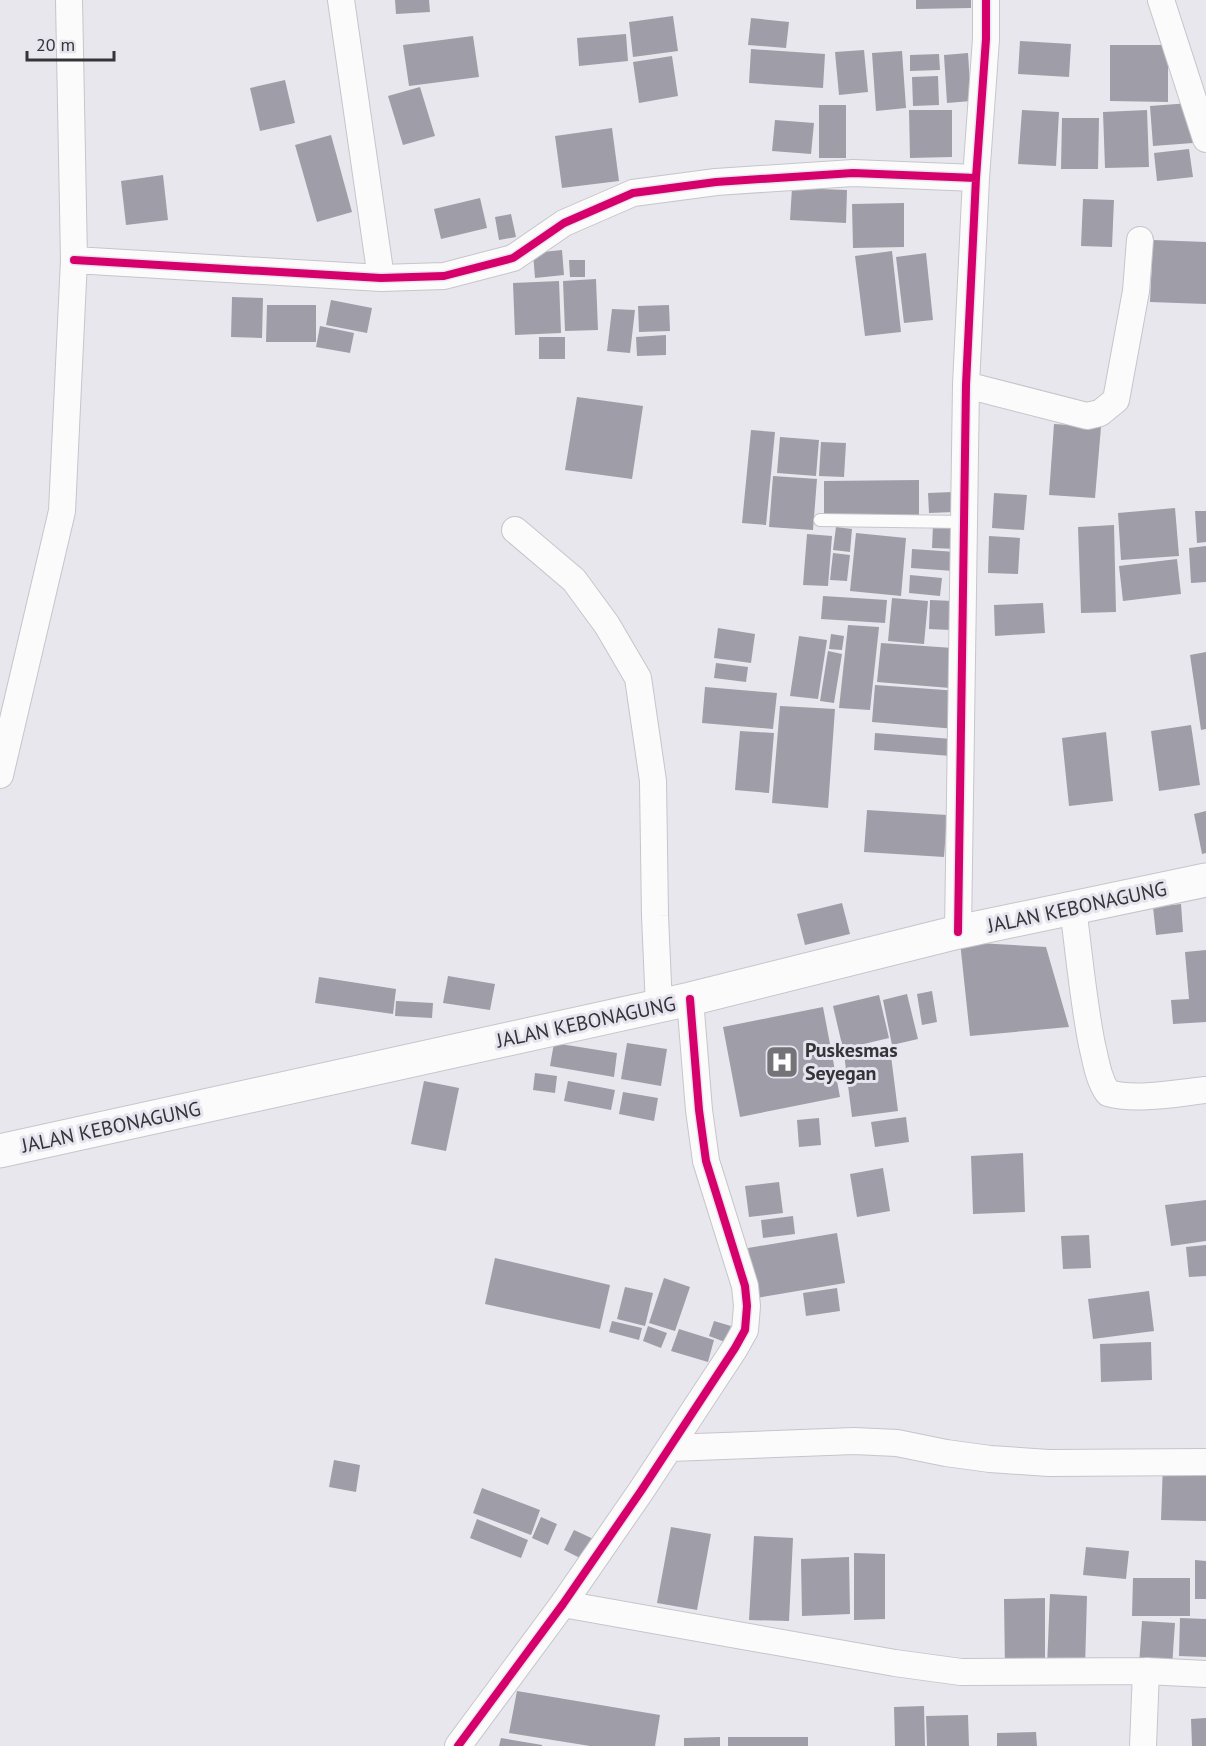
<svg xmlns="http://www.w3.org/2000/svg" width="1206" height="1746" font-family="'PT Sans',sans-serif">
  <rect width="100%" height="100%" fill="#e8e7ed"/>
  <!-- building -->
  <path fill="#9f9da8" d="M395,0h34l1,12 -34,2z
    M916,0h55v8l-55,1z
    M673,16l5,35 -45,6 -4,-35z
    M751,18l38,4 -3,26 -38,-3z
    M626,34l2,27 -49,5 -2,-28z
    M473,36l6,41 -70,9 -6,-41z
    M1020,41l51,3 -2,33 -51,-3z
    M1110,45h58v57l-58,-1z
    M751,49l74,5 -2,34 -74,-5z
    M864,50l4,42 -29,3 -4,-43z
    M902,51l4,57 -30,3 -4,-58z
    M968,53l3,48 -24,2 -3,-48z
    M939,54l1,16 -30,1v-16z
    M672,56l6,40 -39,7 -6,-41z
    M938,76l1,29 -26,1 -1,-29z
    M285,80l10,43 -35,8 -10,-43z
    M420,87l15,49 -32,9 -15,-49z
    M1190,103l3,40 -40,3 -3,-40z
    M819,105h27v53h-27z
    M909,110h43v47l-42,1z
    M1022,110l37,2 -3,54 -38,-2z
    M1147,110l2,57 -44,1 -2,-56z
    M1062,118h37l-1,51h-37z
    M775,120l39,3 -3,31 -39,-3z
    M612,128l7,53 -57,7 -7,-52z
    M331,135l21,77 -35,10 -22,-77z
    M1189,149l4,28 -36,4 -3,-28z
    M163,175l5,45 -42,5 -5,-44z
    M792,188l55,2 -1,33 -56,-3z
    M480,198l7,30 -46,11 -7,-30z
    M1083,199l31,1 -2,47 -31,-1z
    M904,203v44l-51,1 -1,-44z
    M511,214l5,23 -17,3 -4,-23z
    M1153,240l53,2v62l-56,-2z
    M562,250l2,25 -29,3 -2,-25z
    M892,251l9,81 -36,4 -10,-80z
    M926,253l7,67 -29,3 -8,-66z
    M569,260h16v17h-15z
    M596,279l2,51 -33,1 -2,-50z
    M559,281l2,52 -46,2 -2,-52z
    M232,297l31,1 -1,40 -31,-1z
    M331,300l41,8 -5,25 -41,-8z
    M267,305h49v37h-50z
    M669,305l1,26 -31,1 -1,-26z
    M612,309l23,1 -5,43 -23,-2z
    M320,326l34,7 -4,20 -34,-6z
    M666,335v20l-29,1 -1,-19z
    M539,337h26v22h-26z
    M577,397l66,9 -11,73 -67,-9z
    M1054,424l47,3 -6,71 -46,-3z
    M751,430l24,2 -9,93 -24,-2z
    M780,437l39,3 -3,36 -39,-3z
    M821,442l25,1 -2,34 -25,-1z
    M773,476l44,3 -4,51 -44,-3z
    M919,480v35l-95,2v-36z
    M953,492l1,20 -25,1 -1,-20z
    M994,493l33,2 -3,35 -32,-2z
    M1175,508l4,48 -58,4 -3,-47z
    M1195,511h11v31l-9,1z
    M933,524l26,1 -1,24 -26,-1z
    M1114,525l2,87 -35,1 -3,-86z
    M836,527l16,2 -2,23 -17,-2z
    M856,533l50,5 -5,58 -51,-5z
    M807,534l25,2 -4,50 -25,-1z
    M989,536l31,2 -2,36 -30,-1z
    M1206,546v36l-15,1 -2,-35z
    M912,549l44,3 -2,19 -43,-3z
    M833,553l17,2 -3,26 -17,-1z
    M1177,559l4,35 -58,7 -4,-35z
    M910,575l32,3 -2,18 -31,-3z
    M823,596l64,4 -2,23 -64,-4z
    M892,598l36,3 -4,43 -36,-3z
    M930,600l23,1 -2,29 -22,-1z
    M1043,603l2,30 -50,3 -1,-31z
    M848,625l31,2 -9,83 -31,-2z
    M718,628l37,6 -4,29 -37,-5z
    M831,634l13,2 -2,14 -13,-1z
    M799,636l28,4 -9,59 -28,-3z
    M881,643l72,5 -3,40 -73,-6z
    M828,651l14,3 -8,49 -14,-2z
    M1206,652v77l-5,1 -11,-75z
    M716,663l32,4 -2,15 -32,-4z
    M875,685l84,6 -3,38 -84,-7z
    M705,687l72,6 -4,36 -71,-6z
    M780,706l55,3 -7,99 -56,-5z
    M1191,725l9,60 -41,6 -8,-60z
    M740,731l34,2 -5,60 -34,-3z
    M1106,732l7,69 -44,5 -7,-68z
    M875,733l77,6 -1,17 -77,-6z
    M867,810l80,5 -3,42 -80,-5z
    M1206,811v42l-4,1 -8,-40z
    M842,903l8,31 -45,11 -8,-31z
    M1181,904l2,28 -27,3 -3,-28z
    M960,942l86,5 23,80 -99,9z
    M1206,950v72l-33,2 -2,-24 18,-1 -4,-47z
    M448,976l47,8 -5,26 -47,-7z
    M319,977l77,12 -3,25 -78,-11z
    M932,991l5,31 -15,3 -5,-31z
    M907,994l11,45 -26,6 -9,-45z
    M879,995l10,43 -46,11 -10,-43z
    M396,1001l37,2 -1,15 -37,-2z
    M823,1007l17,90 -100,20 -17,-90z
    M554,1043l63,10 -3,24 -64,-11z
    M627,1043l40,6 -6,37 -40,-7z
    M890,1048l8,63 -46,6 -8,-63z
    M535,1073l22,3 -2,17 -22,-3z
    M424,1081l35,7 -13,63 -35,-7z
    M568,1081l47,9 -4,20 -47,-9z
    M623,1092l35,6 -4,23 -35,-7z
    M906,1117l3,25 -34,5 -4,-25z
    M819,1118l2,27 -22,2 -2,-27z
    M1023,1153l2,59 -52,2 -2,-58z
    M883,1168l7,43 -33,6 -7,-43z
    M779,1182l4,31 -34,4 -4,-31z
    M1206,1200v41l-35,5 -6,-41z
    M793,1216l2,18 -32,4 -2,-18z
    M837,1233l8,50 -89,15 -8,-50z
    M1089,1235l2,33 -28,1 -2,-33z
    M1206,1245v31l-17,1 -3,-30z
    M495,1258l115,27 -10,44 -115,-25z
    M664,1278l26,9 -15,44 -26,-8z
    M625,1287l28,6 -8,33 -28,-7z
    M837,1288l3,23 -34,5 -3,-23z
    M1149,1291l5,40 -61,8 -5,-40z
    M612,1321l30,7 -3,12 -30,-8z
    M714,1321l17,5 -6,16 -16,-6z
    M648,1326l19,7 -6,15 -18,-7z
    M679,1329l35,11 -6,22 -37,-11z
    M1151,1342l1,38 -51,2 -1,-38z
    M334,1460l26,5 -4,27 -27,-5z
    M1163,1463h43v58l-45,-1z
    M482,1488l58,22 -9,25 -58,-22z
    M541,1517l16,7 -9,21 -16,-7z
    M477,1519l51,21 -7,18 -51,-20z
    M671,1527l40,7 -14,76 -40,-7z
    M574,1530l26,12 -10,21 -26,-13z
    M754,1536l39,2 -4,83 -40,-1z
    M1086,1547l43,4 -3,28 -43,-4z
    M854,1553l31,1v65l-31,1z
    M849,1557l1,57 -48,2 -1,-57z
    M1195,1560l11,1v38h-11z
    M1133,1578h57v38h-58z
    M1050,1594l37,2 -2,72 -38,-1z
    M1045,1598v69l-40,1 -1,-69z
    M1180,1618l26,1v38l-27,-1z
    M1142,1621l33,2 -3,44 -33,-2z
    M517,1691l143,24 -5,31h-65l-81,-13z
    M924,1706l1,40h-30l-1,-39z
    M968,1715l1,31h-42l-1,-30z
    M1206,1718v28h-14l-1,-27z
    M1036,1732l1,14h-40v-13z
    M720,1737v9h-36v-8z
    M728,1737h80v9h-80z
    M501,1738l41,7v1h-43z"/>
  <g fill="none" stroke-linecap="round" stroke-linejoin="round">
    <!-- service casing -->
    <g stroke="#c6c5ca" stroke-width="14">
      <path id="service" d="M820,520l144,2"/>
    </g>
    <!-- minor casing -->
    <g stroke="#c6c5ca" stroke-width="28">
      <path id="minor" d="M341,0l40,278
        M1161,0l45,139
        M74,260l307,18 63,-2 69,-18 51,-35 69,-30 83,-11 137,-9 123,5
        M966,385l121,31 13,-3 16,-13 20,-109 4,-51
        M515,530l59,50 33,45 31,53 15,103 2,135 4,90
        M0,775l62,-264 12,-251 -5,-260
        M1073,908c6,45 10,92 19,137 4,16 6,34 16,48 27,8 70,0 98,-3
        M958,932l8,-547 10,-207 10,-139v-39
        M670,1448l184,-7 43,2 49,10 44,6 59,4 157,-1
        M563,1604l332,59 66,9 185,-1 60,3
        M458,1746l105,-142 78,-113 94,-143 10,-18 2,-24 -2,-20 -39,-125 -7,-51 -9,-111
        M1143,1746l3,-75"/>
    </g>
    <!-- primary casing -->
    <g stroke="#c6c5ca" stroke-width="35">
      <path id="primary" d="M0,1151l690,-152 268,-67 248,-52"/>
    </g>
    <!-- service -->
    <use href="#service" stroke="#fcfbfc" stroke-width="12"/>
    <!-- minor -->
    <use href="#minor" stroke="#fcfbfc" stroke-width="26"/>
    <!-- primary -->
    <use href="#primary" stroke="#fcfbfc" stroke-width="33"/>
    <!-- cycleway casing -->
    <g stroke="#e6e5ef" stroke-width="11">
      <path id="cycleway" d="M74,260l307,18 63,-2 69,-18 51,-35 69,-30 83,-11 137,-9 123,5
        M958,932l8,-547 10,-207 10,-139v-39
        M458,1746l105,-142 78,-113 94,-143 10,-18 2,-24 -2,-20 -39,-125 -7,-51 -9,-111"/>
    </g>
    <!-- cycleway -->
    <use href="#cycleway" stroke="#d6006c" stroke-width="8"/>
  </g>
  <!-- icons -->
  <defs>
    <g id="hospital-square" transform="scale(1.725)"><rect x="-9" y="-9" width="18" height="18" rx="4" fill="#747377" stroke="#e6e5ef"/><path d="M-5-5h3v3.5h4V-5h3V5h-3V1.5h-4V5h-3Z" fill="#fff"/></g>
  </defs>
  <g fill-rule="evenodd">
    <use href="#hospital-square" x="782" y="1062"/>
  </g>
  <g text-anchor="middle" stroke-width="6" stroke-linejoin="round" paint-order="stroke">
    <!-- street labels -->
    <g font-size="20" fill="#353438" stroke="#e6e5ef">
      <text transform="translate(1077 907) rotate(-12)" y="7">JALAN KEBONAGUNG</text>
      <text transform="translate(586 1022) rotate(-12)" y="7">JALAN KEBONAGUNG</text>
      <text transform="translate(111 1127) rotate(-12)" y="7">JALAN KEBONAGUNG</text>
    </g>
    <!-- poi labels -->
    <g font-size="20" font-weight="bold" fill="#353438" stroke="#e6e5ef" text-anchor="start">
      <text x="805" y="1057">Puskesmas<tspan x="805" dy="23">Seyegan</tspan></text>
    </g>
  </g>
  <!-- scale -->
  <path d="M27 51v9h87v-9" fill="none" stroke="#353438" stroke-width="3"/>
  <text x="36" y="51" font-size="18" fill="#353438" stroke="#e6e5ef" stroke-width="4.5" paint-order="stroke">20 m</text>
</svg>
